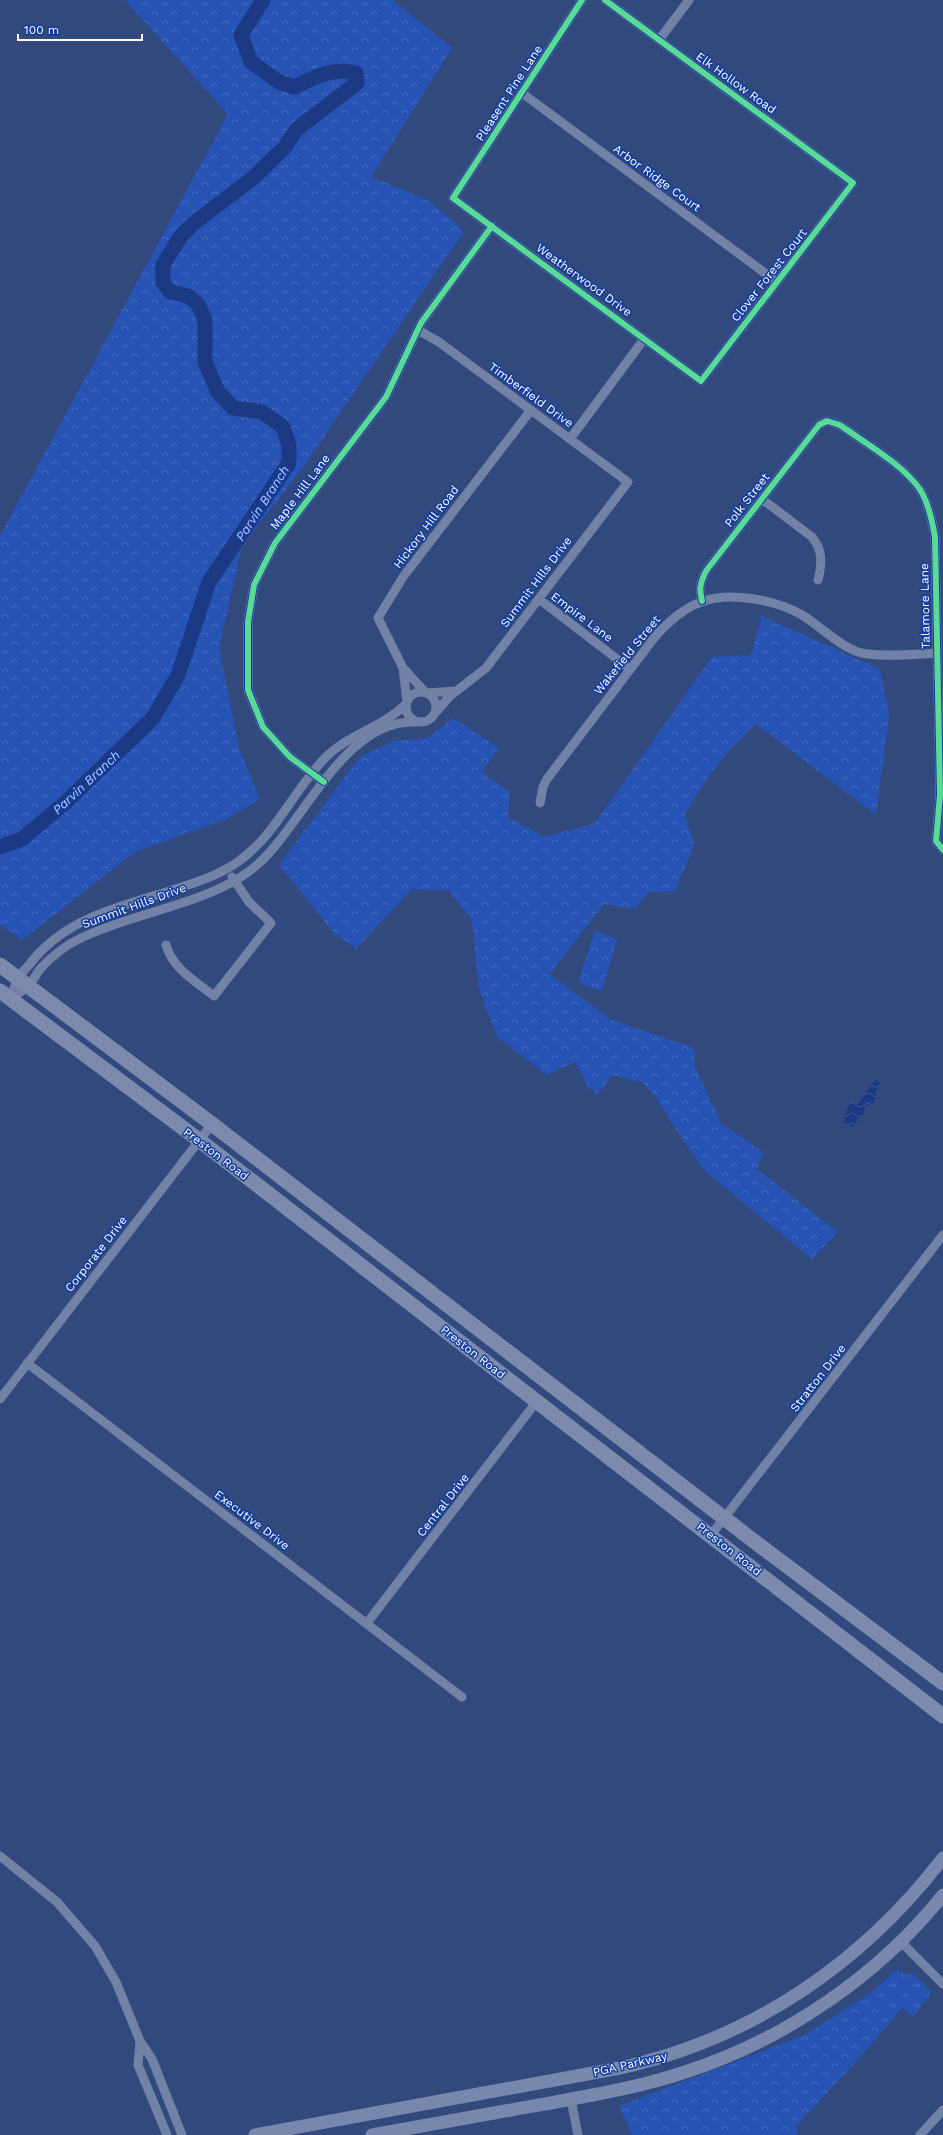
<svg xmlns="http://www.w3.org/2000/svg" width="943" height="2135" font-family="'Work Sans',sans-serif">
  <defs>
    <pattern id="grass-tufts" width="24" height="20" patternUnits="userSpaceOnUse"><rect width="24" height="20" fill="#2753b4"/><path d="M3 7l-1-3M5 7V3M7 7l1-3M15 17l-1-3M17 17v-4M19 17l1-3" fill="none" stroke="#476dbf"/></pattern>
    <pattern id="forest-crowns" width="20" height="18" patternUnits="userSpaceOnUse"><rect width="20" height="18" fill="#2753b4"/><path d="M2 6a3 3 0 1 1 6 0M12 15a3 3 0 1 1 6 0" fill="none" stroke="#476dbf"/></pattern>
    <pattern id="water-waves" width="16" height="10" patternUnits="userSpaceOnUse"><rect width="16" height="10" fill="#1b3a83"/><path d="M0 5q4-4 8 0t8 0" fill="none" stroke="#3d5896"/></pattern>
  </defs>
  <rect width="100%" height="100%" fill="#32497e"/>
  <!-- grass -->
  <path fill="url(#grass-tufts)" d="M897,1969l8,6 8,-1 19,18 -19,25 -10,-9 -8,8 -24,-23z"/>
  <!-- forest -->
  <path fill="url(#forest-crowns)" d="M125,0h268l59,48 -81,129 57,23 36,31 -160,235 -62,80 -23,102 20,100 21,51 -32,19 -93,34 -113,88 -22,-15v-389l228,-422z
    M762,616l118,53 9,47 -13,99 -120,-91 -29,29 -17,21 -25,40 9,31 -19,46 -26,1 -14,17 -31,-5 -54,70 60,45 84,29 1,19 26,56 42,29 -6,17 81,63 -26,27 -106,-87 -23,-32 -28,-44 -12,-13 -30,-8 -15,19 -9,-6 -14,-26 -28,13 -50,-38 -18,-48 -7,-69 -23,-29 -37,-2 -56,60 -22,-16 -55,-68 81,-108 33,-16 35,-3 25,-20 46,30 -18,24 29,20 -2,26 37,19 50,-14 117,-166 39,-2z
    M595,931l22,8 -15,52 -24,-8z
    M871,1993l24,23 -41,48 -58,62 2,9h-166l-13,-29 184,-70z"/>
  <!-- water -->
  <path fill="url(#water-waves)" d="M876,1079l5,5 -6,9 2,5 -6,7h-6l-1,8 -12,14 -8,-5 5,-19 9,1z"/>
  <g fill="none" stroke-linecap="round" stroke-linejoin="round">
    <!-- river -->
    <path stroke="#1b3a83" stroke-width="15" d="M0,847l22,-8 43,-36 88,-85 25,-43 31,-93 80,-119v-18l-6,-18 -21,-15 -29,-4 -15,-16 -13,-30v-42l-7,-16 -10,-8 -18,-4 -7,-9v-18l17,-28 14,-14 59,-45 31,-30 13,-19 60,-46 -1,-10c-23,-6 -41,4 -61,14l-16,-5 -28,-20 -10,-27 22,-35"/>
    <!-- street -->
    <path stroke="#7282a7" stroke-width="9" d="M582,0l-129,198 248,183 152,-198 -248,-183
      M659,40l30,-40
      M522,93l255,189
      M418,330l21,12 189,140 -142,186 -36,28 -14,16
      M570,439l74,-100
      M762,499l50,38c11,13 10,27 6,43
      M539,599l91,70
      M702,601c-3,-12 -2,-18 4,-30l113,-146 8,-4 13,4c25,18 64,40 81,66 8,14 11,30 14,46l5,258 -4,46 7,9
      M404,669l22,24
      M406 707a15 15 0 1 1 30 0a15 15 0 1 1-30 0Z
      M427,693l29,-2
      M407,702l-4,-34 -25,-50 25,-41 128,-167
      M324,782l-34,-25 -27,-30 -15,-37v-68l6,-37 21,-42 111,-146 35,-74 71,-97
      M540,803l3,-16 4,-8 107,-141c13,-15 28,-29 47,-36 29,-11 75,-2 101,13 17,10 37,31 56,37 17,6 59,2 79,1
      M166,945c7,24 29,36 48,51l57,-73 -22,-21 -17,-25
      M11,999c2,-6 3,-14 7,-20 2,-5 7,-10 11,-14 38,-50 96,-59 153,-78 20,-7 39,-13 57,-26 37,-26 55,-72 87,-104 23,-23 57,-30 80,-53
      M11,999c5,-4 12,-8 17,-13 5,-5 8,-11 12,-17 11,-12 26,-24 41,-31 52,-26 135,-35 177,-74 46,-41 87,-146 158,-142
      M27,1363l435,334
      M0,1399l212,-275
      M711,1535l232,-300
      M367,1623l170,-222
      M0,1856l57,46 38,44 21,36 24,59 12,18 30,76
      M900,1941l43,43
      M140,2041l-2,24 29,70
      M571,2099l7,36
      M920,2135l23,-25"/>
    <!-- secondary -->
    <path stroke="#7887ac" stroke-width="13" d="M255,2135l365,-67c131,-29 242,-104 323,-210
      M372,2135c57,-10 115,-21 173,-31 48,-9 97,-17 143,-33 98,-32 191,-96 255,-176"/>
    <!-- primary -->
    <path stroke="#7b8aad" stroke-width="15" d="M0,965l212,159 547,421 184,138
      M0,991l199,149 744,576"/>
    <!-- cycleway casing -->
    <g stroke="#123c9d" stroke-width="8">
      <path id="cycleway" d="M582,0l-129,198 248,183 152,-198 -248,-183
        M702,601c-3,-12 -2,-18 4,-30l113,-146 8,-4 13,4c25,18 64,40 81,66 8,14 11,30 14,46l5,258 -4,46 7,9
        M324,782l-34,-25 -27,-30 -15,-37v-68l6,-37 21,-42 111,-146 35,-74 71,-97"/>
    </g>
    <!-- cycleway -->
    <use href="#cycleway" stroke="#5adb95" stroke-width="6"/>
  </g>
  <g text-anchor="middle" stroke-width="3" stroke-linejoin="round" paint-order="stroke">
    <!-- street labels -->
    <g font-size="12" fill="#fff" stroke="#123c9d">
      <text transform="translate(736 83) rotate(36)" y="4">Elk Hollow Road</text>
      <text transform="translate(509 93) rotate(-57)" y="4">Pleasent Pine Lane</text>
      <text transform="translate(657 178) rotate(36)" y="4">Arbor Ridge Court</text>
      <text transform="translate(769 275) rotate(-52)" y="4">Clover Forest Court</text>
      <text transform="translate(584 280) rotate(36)" y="4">Weatherwood Drive</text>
      <text transform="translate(531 395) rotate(36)" y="4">Timberfield Drive</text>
      <text transform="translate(300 492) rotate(-53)" y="4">Maple Hill Lane</text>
      <text transform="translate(747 500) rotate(-52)" y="4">Polk Street</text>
      <text transform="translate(426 527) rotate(-53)" y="4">Hickory Hill Road</text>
      <text transform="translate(536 582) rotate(-53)" y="4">Summit Hills Drive</text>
      <text transform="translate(925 606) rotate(-91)" y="4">Talamore Lane</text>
      <text transform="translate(582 617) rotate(37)" y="4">Empire Lane</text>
      <text transform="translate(627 655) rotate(-51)" y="4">Wakefield Street</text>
      <text transform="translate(134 906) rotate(-20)" y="4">Summit Hills Drive</text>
      <text transform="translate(216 1154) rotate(37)" y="4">Preston Road</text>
      <text transform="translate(96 1254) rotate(-52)" y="4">Corporate Drive</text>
      <text transform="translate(473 1352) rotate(38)" y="4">Preston Road</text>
      <text transform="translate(818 1378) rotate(-52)" y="4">Stratton Drive</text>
      <text transform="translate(443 1505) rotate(-52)" y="4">Central Drive</text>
      <text transform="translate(252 1520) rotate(37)" y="4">Executive Drive</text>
      <text transform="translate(729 1549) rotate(38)" y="4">Preston Road</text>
      <text transform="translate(630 2064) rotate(-13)" y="4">PGA Parkway</text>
    </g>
    <!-- water labels -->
    <g font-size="13" font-style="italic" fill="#b5cbfb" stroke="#123c9d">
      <text transform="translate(262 503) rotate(-57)" y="5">Parvin Branch</text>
      <text transform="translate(86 782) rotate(-43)" y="5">Parvin Branch</text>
    </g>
  </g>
  <!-- scale -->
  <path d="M18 34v6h124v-6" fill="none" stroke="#ffffff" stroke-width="2"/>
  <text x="24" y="34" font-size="12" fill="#ffffff" stroke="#123c9d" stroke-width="3" paint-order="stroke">100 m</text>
</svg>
